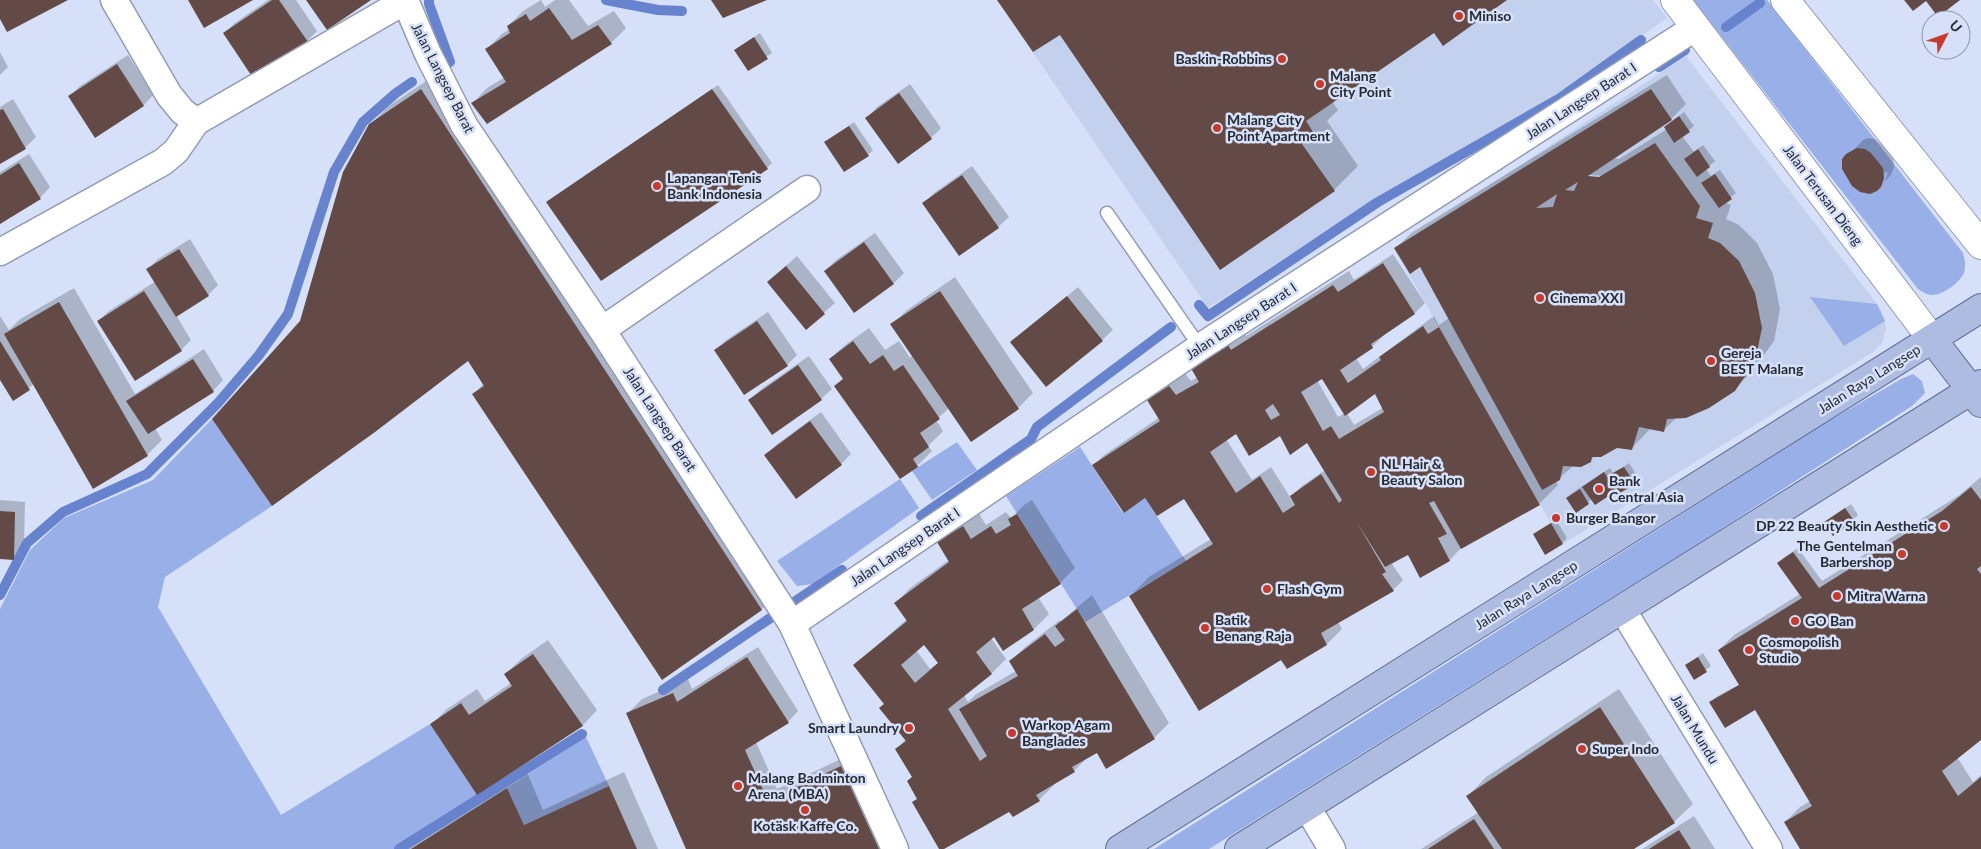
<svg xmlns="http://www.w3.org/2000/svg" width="1981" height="849" font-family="Lato,sans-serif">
  <rect width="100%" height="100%" fill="#d6e0f8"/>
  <!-- built -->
  <path fill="#c4d1ee" d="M997,0h656l14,18 -107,74 -183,106 -169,110z
    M1686,56l191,248 7,13 2,12 -4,14 -9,9 -310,192 -169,-296z"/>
  <!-- green -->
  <path fill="#99afe7" d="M1693,0h74l196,253c2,7 3,13 1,20 -4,9 -21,22 -31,22 -6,0 -10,-3 -15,-6z
    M1810,297l67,7 8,17 -41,25z
    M1913,374l9,7 3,12 -13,13 -216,139 -487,304h-55l670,-425 77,-45z
    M212,419l60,87 -107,71 -7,30 123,208 149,-91 47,71 -82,54h-395v-240l30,-59 34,-32 89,-38z
    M957,442l20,28 -45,30 -20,-29z
    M1080,447l43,66 22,-15 41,63 -101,61 -79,-126z
    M900,479l19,29 -106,76 -16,2 -20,-25z
    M586,737l23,49 -85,39 -17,-37z"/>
  <!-- shadow -->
  <path fill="#0003" fill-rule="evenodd" d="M268,0h28l21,31 -10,10 -83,-8 11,-10z
    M541,0l4,7 10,-7h14l19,26 26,-15 12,17 -15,15 -138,60 14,-15 18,-11 -18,-28 15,-15 8,-5 -2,-3 15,-15z
    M999,0h506l-71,32 -102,69 6,9 -11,11 31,45 -24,24 -274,-157z
    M760,33l12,20 -24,17 -12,-20z
    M0,52l8,15 -8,8z
    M128,55l25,40 -10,11 -73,-10 10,-10z
    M441,71l339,519 -18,19 -99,69 -189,-284 10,-11 -15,-23 -168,-39 69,-196 19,-19z
    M1667,75l19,29 -15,15 -59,39 7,1 48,-30 -2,-2 5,-4 14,-11 10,14 -12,10 12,16 9,-7 12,16 -9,8 5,7 9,-6 16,23 -12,9 7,3 -5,14 13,6 18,18 16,31 7,35 -6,32 -21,29 -19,20 -57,27 -14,14 -12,-3 -20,21 -14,-2 -22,9 -5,5 -17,5 -17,15 2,4 -19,19 -77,43 -12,13 -30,16 -12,-22 -12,7 -4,3 11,16 -10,10 -55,32 4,7 -15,15 -40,23 -5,-10 -152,-61 19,-19 62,-38 -26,-42 -91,-32 10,-10 56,-38 -11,-17 14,-15 21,-13 7,9 7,-4 42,-50 6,9 103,-65 5,9 39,-26 32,49 -10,10 -27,18 -16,16 -16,11 7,11 71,-53 5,9 10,-7 -27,-50 -26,-20 15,-15zM1589,175l16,1v3l-18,-2zM1322,377l23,36 -7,4 -21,-37zM1383,387l1,20 -30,18 -7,-12zM1237,432l43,2 27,7 18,29 -23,16 -12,11 -19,-30 -19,13 -26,-41z
    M910,84l31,44 -10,10 -64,-20 10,-11z
    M718,85l54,78 -5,5 -220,34z
    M13,99l23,38 -11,11 -25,14v-55z
    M854,122l19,28 -5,5 -43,-13z
    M1868,138l7,1 12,10 6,8 1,10 -3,8 -7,7 4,-9 -3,-1 -4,11h2l-6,7 -33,-30 19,-20z
    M29,154l21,33 -10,11 -40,25v-51z
    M972,166l37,51 -11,10 -74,-24 10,-10z
    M875,233l29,40 -10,10 -40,28 -29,-40 11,-11z
    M190,239l28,46 -10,10 -32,20 15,25 -10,10 -83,-29 11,-10 47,-30 -8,-12 10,-10z
    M797,256l38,47 -29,25 -38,-46z
    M955,277l78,116 -15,15h-69l-13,12 7,11 -15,15 4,5 -15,15 -81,-80 8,-8 -14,-19 15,-14 24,-17 16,22 14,-9 11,17 3,-3 -21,-30 15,-15z
    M1078,287l35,43 -11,10 -90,2z
    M74,288l61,106 69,-45 19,31 -10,11 -58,37 7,12 -15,15 -113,-71 -21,15 -13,-22v-61l9,14 11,-11z
    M768,312l29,43 -10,10 -71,-15 10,-10z
    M809,356l23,33 -11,10 -48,34 -23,-33 10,-10z
    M821,412l30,42 -10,10 -44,33 -31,-42 10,-10z
    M1629,463l10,16 -5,4 -16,5 -23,15 -3,-4 -16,12 -9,-13 5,-5 38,-25 3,5z
    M1981,477v261l-24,19 16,25 8,-7v74h-180l-16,-27 15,-15 10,-6 -55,-92 -44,-7 5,-5 24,-13 -21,-34 15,-15 66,-41 -22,-31 5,-5 15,-10 24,33 136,-85z
    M0,500l25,2 -1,46 -10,10h-14z
    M1032,500l43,68 -15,15 -22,14 11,17 -15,15 -31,21 -9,-15 -3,3 15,21 -15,15 -27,21 4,7 7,-7 41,-24 -6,-9 15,-15 35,-27 1,1 31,-26 77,128 -15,15 -57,13 -8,5 -15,15 -21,13 1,1 -15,15 -26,15 -4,-5 -69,39 -27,-47 5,-4 -5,-21 -17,-27 10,-11 -21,-35 -30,-39 52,-46 -11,-16 14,-15 39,-28 -10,-18 15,-15 24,-15 8,13 20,-13 5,6 13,-13zM924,643l15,19 -9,7 -14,-19z
    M1851,504l7,11 -5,5 -27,2z
    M1556,520l11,18 -5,5 -28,-9z
    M548,640l49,70 -14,15 -106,68 -45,-69 15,-15 30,-20 8,12 26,-18 -5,-9 15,-15z
    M758,647l40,64 -10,11 -32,20 21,47 79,-37 30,97h-199l-60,-135 15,-15 46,-20 4,10z
    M1703,653l8,13 -17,13 -8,-14z
    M1619,689l74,115 -19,18 -42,27h-211l58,-37 -11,-16 18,-19z
    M526,770l17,40 81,-38 34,77h-256z
    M1694,816l21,33h-73z"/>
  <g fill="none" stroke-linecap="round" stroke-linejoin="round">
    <!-- stream -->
    <path stroke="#6783cd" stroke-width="10" d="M429,0v4l21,58
      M606,0l52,10 24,1
      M1726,27l34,-24
      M1659,67l26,-17
      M1199,305l9,11 170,-114 182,-104 81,-58
      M921,516l110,-77 6,-12 134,-100
      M0,595l27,-52 36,-31 84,-38 71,-71 41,-48 29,-41 46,-142 29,-50 33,-29 16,-11
      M663,690l179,-120
      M399,849l183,-115"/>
  </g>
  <!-- building -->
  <path fill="#634a46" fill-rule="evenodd" d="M0,0h68l-61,32 -7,-13z
    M188,0h65l-49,28z
    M272,0h7l29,42 -55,36 -30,-45z
    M306,0h65l-44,30z
    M711,0h56l-44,18z
    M997,0h510l-64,46 -9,-13 -128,88 9,14 -13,9 33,47 -115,79 -160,-235 -27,17z
    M1904,0h56l-22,17 -12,-16 -13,10z
    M549,8l23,32 26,-15 14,19 -125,80 -16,-21 35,-21 -21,-33 25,-16 -3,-7 19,-12 4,7z
    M754,37l14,22 -20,12 -14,-21z
    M117,64l27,42 -49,32 -27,-42z
    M421,89l341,521 -100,70 -190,-286 12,-8 -16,-25 -93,71 -103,74 -60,-87 88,-98 43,-149 26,-48z
    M712,89l56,80 -167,112 -55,-79z
    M1651,89l21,31 -84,56 11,1 56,-34 45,63 -4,12 17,5 -5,15 12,5 19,18 16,32 7,35 -7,33 -20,30 -26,17 -23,10 -19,1 -3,13 -25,-5 -7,23 -15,-2 -16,9h-9l-1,5 -10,5 -18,-1 -3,14 -18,10 -122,-223 -10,7 -16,-26zM1578,182l-4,9 -9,-1zM1557,194l-4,13 -17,1z
    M899,93l33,46 -34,25 -33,-46z
    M3,109l23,40 -26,15v-54z
    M1679,116l11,16 -16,11 -10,-16z
    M849,126l20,30 -25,16 -20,-30z
    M1857,148l8,1 6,4 12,15 1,10 -3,9 -4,4 -7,3 -10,-2 -8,-6 -10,-17v-10l4,-5z
    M1698,149l12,18 -13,10 -13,-18z
    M19,163l22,36 -41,25v-49z
    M1715,174l17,25 -13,9 -18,-25z
    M962,175l37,53 -40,28 -37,-53z
    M864,242l30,42 -40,29 -30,-42z
    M179,249l30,47 -33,21 -30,-48z
    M1383,263l32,51 -44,30 2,4 -33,22 8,13 33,-23 -2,-3 44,-31 5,8 11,-7 101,178 -79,44 -27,-48 -5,2 18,31 -9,4 12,23 -30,17 -12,-23 -23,12 -29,-46 30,51 -4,2 12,17 -73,42 6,12 -40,24 -6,-9 -82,51 -70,-115 84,-52 -29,-45 -27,17 -12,-18 -21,15 -32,-48 68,-44 -13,-21 22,-14 7,9 23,-13 -10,-17 36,-25 6,10 102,-65 5,7zM1322,379l23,37 30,-22 9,18 -45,27 -8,-13 -8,5 -22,-39zM1273,404l7,11 -9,5 -6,-10zM1236,434l13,22 31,-20 10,19 17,-12 35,57 -3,3 -18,-29 -31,22 5,9 -12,8 -23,-37 -24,17 -26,-41z
    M786,266l39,48 -19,16 -39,-48z
    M144,291l38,60 -47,30 -38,-60z
    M940,291l79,118 -48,33 -81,-118z
    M1067,296l36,45 -57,46 -36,-45z
    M59,302l89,154 -55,33 -89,-155z
    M757,321l31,45 -44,29 -30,-45z
    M0,341l30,49 -17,11 -13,-21z
    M853,341l17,23 13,-9 11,16 9,-6 37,54 -20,14 9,14 -16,12 5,8 -18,12 -66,-93 9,-7 -14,-20z
    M193,359l21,33 -66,42 -22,-33z
    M798,365l24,35 -50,35 -24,-35z
    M810,421l32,44 -46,34 -32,-44z
    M1624,467l11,17 -15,9 -11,-18z
    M1604,472l12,19 -21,14 -13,-18z
    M1971,487l10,13v66l-4,3 4,5v166l-39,31 16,25 23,-19v72h-181l-16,-27 28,-16 -54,-91 -3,-5 -30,18 -16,-26 30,-17 -21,-35 84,-52 -25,-35 16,-11 26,36 123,-77z
    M1580,489l9,15 -13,9 -10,-15z
    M1845,508l9,13 -21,15 -9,-14z
    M0,511l15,1 -1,48 -14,-1z
    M1017,514l44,70 -39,25 12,21 -31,21 -9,-14 -18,15 16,22 -44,35 32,52 7,-5 -28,-47 59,-33 -9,-15 36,-27 10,13 10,-7 -10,-14 22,-17 78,130 -49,30 -9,-16 -25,14 3,5 -39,23 4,6 -27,16 -4,-5 -65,37h-5l-27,-47 5,-3 -10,-18 5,-4 -17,-28 11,-8 -27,-33 5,-4 -31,-39 54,-44 -13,-18 55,-41 -12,-20 26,-16 8,13 20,-13 5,8 15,-9 -3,-6zM924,645l14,18 -23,20 -14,-18z
    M1551,523l12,21 -18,11 -12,-21z
    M533,654l50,72 -106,69 -47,-71 31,-21 8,12 43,-29 -8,-12z
    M747,657l42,66 -44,27 23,51 73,-35 38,83h-193l-60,-136 47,-20 4,9z
    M1698,657l9,15 -13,8 -9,-15z
    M1600,707l75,116 -41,26h-132l-36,-53z
    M609,786l28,63h-226l96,-61 17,37z
    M1474,819l20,30h-66z
    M1679,830l12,19h-42z"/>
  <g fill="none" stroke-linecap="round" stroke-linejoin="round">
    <!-- lane casing -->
    <g stroke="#939cb3" stroke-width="15">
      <path id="lane" d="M1107,213l93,134"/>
    </g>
    <!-- street casing -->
    <g stroke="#939cb3" stroke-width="29">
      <path id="street" d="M114,0l55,95 13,16 14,11 209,-121
        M405,0l23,54 36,71 138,205 190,294 103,225
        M0,252l163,-90 13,-11 20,-29
        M602,330l205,-141
        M1622,609l147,240
        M792,624l408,-277 496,-320
        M1307,807l25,42"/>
    </g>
    <!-- secondary casing -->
    <g stroke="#939cb3" stroke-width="30">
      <path id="secondary" d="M1675,0l257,339
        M1785,0l196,245"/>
    </g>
    <!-- primary casing -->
    <g stroke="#5b6c97" stroke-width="30">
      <path id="primary" d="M1932,339l49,64
        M1120,849l861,-541
        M1239,849l742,-465"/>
    </g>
    <!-- lane -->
    <use href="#lane" stroke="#fff" stroke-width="12"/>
    <!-- street -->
    <use href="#street" stroke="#fff" stroke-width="26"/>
    <!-- secondary -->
    <use href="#secondary" stroke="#fff" stroke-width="28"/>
    <!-- primary -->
    <use href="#primary" stroke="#aebce1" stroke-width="28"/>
  </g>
  <!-- markers -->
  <g fill="#c73a2d" stroke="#d6e0f8" stroke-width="2">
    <circle cx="1459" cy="16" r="5"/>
    <circle cx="1282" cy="59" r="5"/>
    <circle cx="1320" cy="84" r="5"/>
    <circle cx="1217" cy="128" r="5"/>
    <circle cx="657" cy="186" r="5"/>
    <circle cx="1540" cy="298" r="5"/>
    <circle cx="1711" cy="361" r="5"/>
    <circle cx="1371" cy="472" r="5"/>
    <circle cx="1599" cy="489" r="5"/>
    <circle cx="1556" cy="518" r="5"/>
    <circle cx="1944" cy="526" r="5"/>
    <circle cx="1902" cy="554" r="5"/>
    <circle cx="1267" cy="589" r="5"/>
    <circle cx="1837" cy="596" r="5"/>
    <circle cx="1795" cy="621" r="5"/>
    <circle cx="1205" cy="628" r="5"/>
    <circle cx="1749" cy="650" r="5"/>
    <circle cx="909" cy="728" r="5"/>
    <circle cx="1012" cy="733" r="5"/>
    <circle cx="1582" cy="749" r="5"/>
    <circle cx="738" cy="786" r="5"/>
    <circle cx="805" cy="810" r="5"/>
  </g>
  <g text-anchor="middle" stroke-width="5" stroke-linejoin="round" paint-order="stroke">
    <!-- poi labels -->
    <g font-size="14" font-weight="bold" fill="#262a33" stroke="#d6e0f8" text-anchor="start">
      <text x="1469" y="21">Miniso</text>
      <text x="1272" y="64" text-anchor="end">Baskin-Robbins</text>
      <text x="1330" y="81">Malang<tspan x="1330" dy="16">City Point</tspan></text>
      <text x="1227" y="125">Malang City<tspan x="1227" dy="16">Point Apartment</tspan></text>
      <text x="667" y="183">Lapangan Tenis<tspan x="667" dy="16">Bank Indonesia</tspan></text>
      <text x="1550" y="303">Cinema XXI</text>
      <text x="1721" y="358">Gereja<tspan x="1721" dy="16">BEST Malang</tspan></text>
      <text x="1381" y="469">NL Hair &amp;<tspan x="1381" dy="16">Beauty Salon</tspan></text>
      <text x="1609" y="486">Bank<tspan x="1609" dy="16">Central Asia</tspan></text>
      <text x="1566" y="523">Burger Bangor</text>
      <text x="1934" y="531" text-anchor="end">DP 22 Beauty Skin Aesthetic</text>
      <text x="1892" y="551" text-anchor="end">The Gentelman<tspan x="1892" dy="16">Barbershop</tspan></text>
      <text x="1277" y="594">Flash Gym</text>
      <text x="1847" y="601">Mitra Warna</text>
      <text x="1215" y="625">Batik<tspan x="1215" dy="16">Benang Raja</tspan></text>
      <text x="1805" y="626">GO Ban</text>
      <text x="1759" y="647">Cosmopolish<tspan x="1759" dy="16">Studio</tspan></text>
      <text x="1022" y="730">Warkop Agam<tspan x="1022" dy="16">Banglades</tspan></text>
      <text x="899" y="733" text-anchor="end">Smart Laundry</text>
      <text x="1592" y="754">Super Indo</text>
      <text x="748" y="783">Malang Badminton<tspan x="748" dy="16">Arena (MBA)</tspan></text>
      <text x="805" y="831" text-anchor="middle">Kotäsk Kaffe Co.</text>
    </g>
    <!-- street labels -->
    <g font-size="14" fill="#262a33" stroke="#d6e0f8">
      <text transform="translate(443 78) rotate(63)" y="5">Jalan Langsep Barat</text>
      <text transform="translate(1581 101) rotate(-33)" y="5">Jalan Langsep Barat I</text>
      <text transform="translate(1823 195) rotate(53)" y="5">Jalan Terusan Dieng</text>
      <text transform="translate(1241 321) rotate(-33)" y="5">Jalan Langsep Barat I</text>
      <text transform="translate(1869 379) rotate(-32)" y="5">Jalan Raya Langsep</text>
      <text transform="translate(660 419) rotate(57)" y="5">Jalan Langsep Barat</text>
      <text transform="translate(905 547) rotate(-34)" y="5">Jalan Langsep Barat I</text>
      <text transform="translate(1526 595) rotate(-32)" y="5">Jalan Raya Langsep</text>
      <text transform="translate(1695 729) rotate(59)" y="5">Jalan Mundu</text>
    </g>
  </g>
  <!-- north arrow -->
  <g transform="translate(1946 35) rotate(49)"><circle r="24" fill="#d6e0f8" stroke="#9097a9"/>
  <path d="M0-4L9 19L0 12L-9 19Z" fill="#c73a2d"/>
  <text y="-8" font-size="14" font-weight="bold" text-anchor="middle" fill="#262a33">U</text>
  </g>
</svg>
